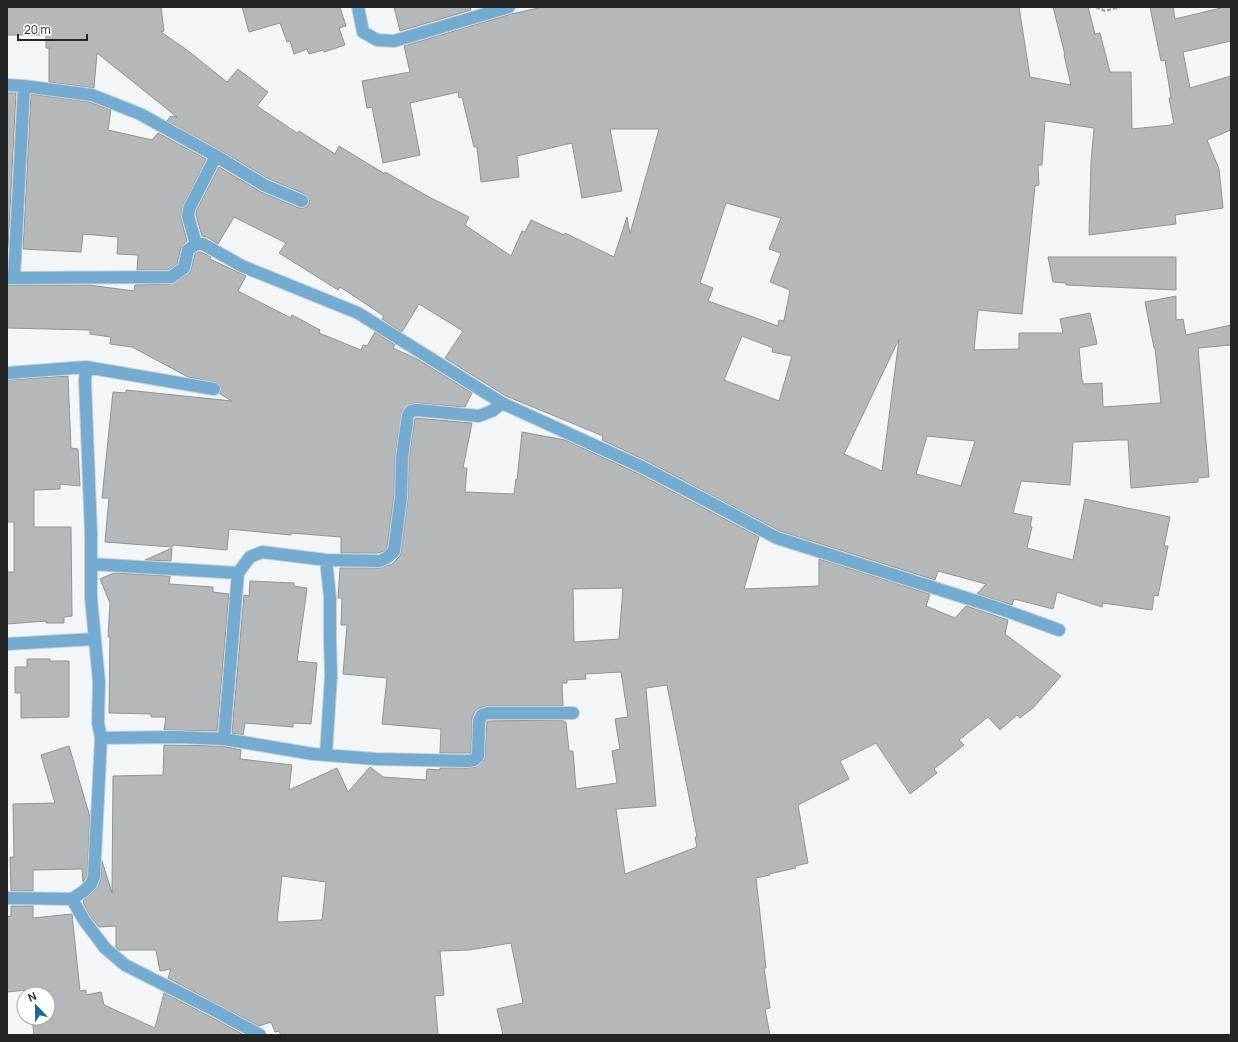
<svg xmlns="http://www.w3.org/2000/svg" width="1238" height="1042" font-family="Manrope,sans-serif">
  <rect width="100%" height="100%" fill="#f2f6f9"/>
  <!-- building -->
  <path fill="#b4b8bb" stroke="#909497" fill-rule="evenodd" d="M7,7h154l3,24 -3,1 26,18 40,32 11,-13 30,23 -11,14 40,27 2,-2 36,23 4,-8 46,28v-2l46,26 38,19 -4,8 46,31 11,-25 3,1 6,-12 33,15 1,-2 49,24 13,-40 3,17 29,-105h-49l12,62 -40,7 -10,-55 -55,13 2,21 -38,5 -4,-35h-3l-12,-50 -3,1 -1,-6 -48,11 10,52 -37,8 -11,-56 -5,1 -5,-27 48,-9 -6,-26 107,-32 32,-7h476l11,70 41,8 -7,-30h1l-12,-48h35l7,27 5,-1 10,39h21l1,57 39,-4v-1h3l-5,-26h2l-6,-38 -4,1 -11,-54h23l2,12 50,-12h6v34l-48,11 7,36 41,-12v54l-24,10 12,29 4,39 -48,7 1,9 -87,11 2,-73 3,-34 -49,-7 -3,44h-4l1,20 -4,1 -13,128 -44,-4 -4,40 45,-1v-16h44l-3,-14 30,-6 7,31 -18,4 3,33h1v3l19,-1 1,24 58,-4 -6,-55h-1l-9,-46 31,-6v24l7,-1 3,16 45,-10v20l-33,3 11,129 -11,1v4l-67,6 -3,-48h-10l-45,2 -3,43 -49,-4 -8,32 19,4 -2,9 2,1 -5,21 46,12 12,-61 85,18 -6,29h4l-10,50 -4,-1 -2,15 -49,-7 -1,4 -45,-15 -4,17 -39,-10 -2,6 -35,-11 9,-10 -48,-13 -3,9 -155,-49 -133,-70 -45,-21 1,-4 -97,-40 -61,-38 18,-27 -44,-27 -17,28 -20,-13 2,-3 -44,-29 -2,3 -59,-37 7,-10 -52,-26 -16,27 -11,-7 -5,-1 -6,-21v-4l23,-44 42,25 38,16h4l4,-1 2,-3v-4l-4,-6 -38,-16 -47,-28 -53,-29 4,-5 6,1 -80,-64 -3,35 -45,-6v-34h-3v-13h-39zM726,203l55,15 -12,31 12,4 -11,29 20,8 -6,31 -5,-1 -1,6 -70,-25 5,-13 -13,-5zM742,336l31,12 -1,4 20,4 -13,45 -55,-21zM899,339l-17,132 -38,-17zM927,436l48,5 -14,45 -45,-12z
    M242,7h98l6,19 -7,2 6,17 -21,7 -1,-2 -14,4 -2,-5 -13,5 -4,-13 -3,1 -7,-19 -31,9z
    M394,7h76l1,3 -71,21z
    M7,93h9l-8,155h-1z
    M31,94l59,8 21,8 -3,20 44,10 6,-7 48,26 -24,49 -1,10 6,23 -6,7 -4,16 -8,6h-32l1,-15 -21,-1 1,-17 -35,-3 -2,18 -58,-3z
    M198,252h3l10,5 -1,2 36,17 -8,15 53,27 1,-3 28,15 -1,3 42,17 2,-5 4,1 8,-14 20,13 -2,3 24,11 55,34 -7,14 -49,-4 -7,1 -7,7 -7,45 -1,40 -7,52 -3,3 -6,2h-37v-16l-50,-4v2l-62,-6 -2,21 -54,-5 -1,2 -67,-5 4,-44h-7l11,-106 13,1v-3l106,11 -12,-7 1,-7 -3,-4 -30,-6 -56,-30 -22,-3 1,-7 -21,-3v-4l-83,-2v-43h82l45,6 1,-6 36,-1 18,-10 2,-4 4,-16z
    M1048,257h128v33l-110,-5v-2l-13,-1z
    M68,376l3,72 7,1 2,37 -20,-2v5l-26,1v37h37l1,89 -8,1v6h-18v-2l-39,3v-52h7v-50h-7v-142z
    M415,418l57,5 -9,45h4l-2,24 49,2 2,-15 1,1 5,-48 43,8 76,35 118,62 -15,52 75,-3v-27l111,35 -4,12 29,12 11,-12 42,14 -3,14 56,42 -28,32 -13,10 -3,-3 -17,15 -12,-13 -29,23 5,5 -30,24 3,4 -27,21 -34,-51 -36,18 9,18 -51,26 10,58 -13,3 1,2 -27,6 1,1 -14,3 10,90h-2l6,40 -5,1 5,26h-267l-6,-26 26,-6 -12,-60 -42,7 -29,1 4,44 -9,1v2l3,37h-157l-2,-4 -4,1 -4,-10 -12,4 -91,-48 3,-9 -11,2 -4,-21h-37l-3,-2v-22l-17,1 -9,-11 -6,-12 -1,-4 6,-4 9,-9 3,-9 1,-17 10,32 1,-117 50,-1 1,-30 59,1 18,4 -1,9 52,6 -3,25 48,-22 11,24 22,-25 13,10 43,3 1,-11 13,1v-2h28l8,-1 7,-6 2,-4 2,-36 76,-1v2h3l3,29h4l3,38 41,-6 -5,-32 8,-2 -5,-30 13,-2 -7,-45 -36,2 1,5 -19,1v3h-5l1,23h-75l-9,2 -4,3 -3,7 -1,35h-31l1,-24 -59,-5 5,-46 -44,-4 4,-49h-6l1,-27h-4l2,-30h40l12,-4 8,-8 1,-4 7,-54 1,-40zM623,588l-4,51 -45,3 -1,-53zM667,685l30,152h-2l2,10 -72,27 -9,-65 40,-3 -10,-118zM282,876l44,6 -4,38 -45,2z
    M172,548l-1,13 -26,-1z
    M114,573l56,3 -1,8 44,3v5l16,2 -12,137 -53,-1 2,-13h-15v-3l-42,-1 1,-76h-2l2,-34 -10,-24z
    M250,581l44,2v3l13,2 -10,73 20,2 -6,61 -18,-1v4l-48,-4 -2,12 -11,-2 12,-138 5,1z
    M27,659h23v2h19v56l-48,1v-25h-6v-26h12z
    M69,746l21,71 -3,58 -4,7 -1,-13 -49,1v21h-22l-1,-34h4l-1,-53 42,-1 -14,-48z
    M11,906h22v12l39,-4 8,77 6,-1v5l15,-3 3,13 51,23 9,-35 47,24 31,17v1h-208l-2,-17h16v-24h-20l-1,-4 -20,2v-75l4,-1z"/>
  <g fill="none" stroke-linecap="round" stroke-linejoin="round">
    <!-- minor casing -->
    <g stroke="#cdd0d3" stroke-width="14">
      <path id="minor" d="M358,7l5,25 14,8 17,1 115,-34
        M7,85l17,1 68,9 48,19 76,42 48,29 38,16
        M196,244l-8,-28 1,-7 27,-53
        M7,278l164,-1 13,-9 4,-18 8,-6h7l39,22 116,47 144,90 142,65 67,35 66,35 224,71 58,21
        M14,278l10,-192
        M86,367l128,22
        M7,373l79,-6 -1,14 6,152v65l8,84 -1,41 3,15
        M91,564l147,9
        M7,644l88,-5
        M224,739l14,-166 12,-16 12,-5 64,8 54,1 8,-4 6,-6 7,-54 1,-40 6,-42 3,-4 6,-1 62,6 13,-5 10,-8
        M326,754l5,-78 -1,-38v-41l-4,-37
        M7,898l65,1 12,-8 7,-7 3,-7 7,-139 75,-1 48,2 89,15 63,5 92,2 6,-1 4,-4 1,-35 3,-6 6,-2h85
        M72,899l12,21 21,28 20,17 89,45 46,25"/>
    </g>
    <!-- path -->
    <path stroke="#a0a3a5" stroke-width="2.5" stroke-dasharray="4 2" stroke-linecap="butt" d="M1096,7l9,4 15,-4"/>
    <!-- minor -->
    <use href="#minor" stroke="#75abd1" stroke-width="12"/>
  </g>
  <!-- border -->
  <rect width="1238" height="1042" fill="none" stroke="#222425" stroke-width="16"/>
  <!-- north arrow -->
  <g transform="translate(36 1006) rotate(338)"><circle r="19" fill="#ffffff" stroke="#a7a7a8"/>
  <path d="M0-3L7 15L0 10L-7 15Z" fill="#146a9b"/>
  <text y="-6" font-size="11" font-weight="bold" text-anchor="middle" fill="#222425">N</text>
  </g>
  <!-- scale -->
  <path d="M18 34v6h69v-6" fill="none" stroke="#222425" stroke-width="2"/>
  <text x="24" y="34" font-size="12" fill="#222425" stroke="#ffffff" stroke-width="3" paint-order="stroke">20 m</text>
</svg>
